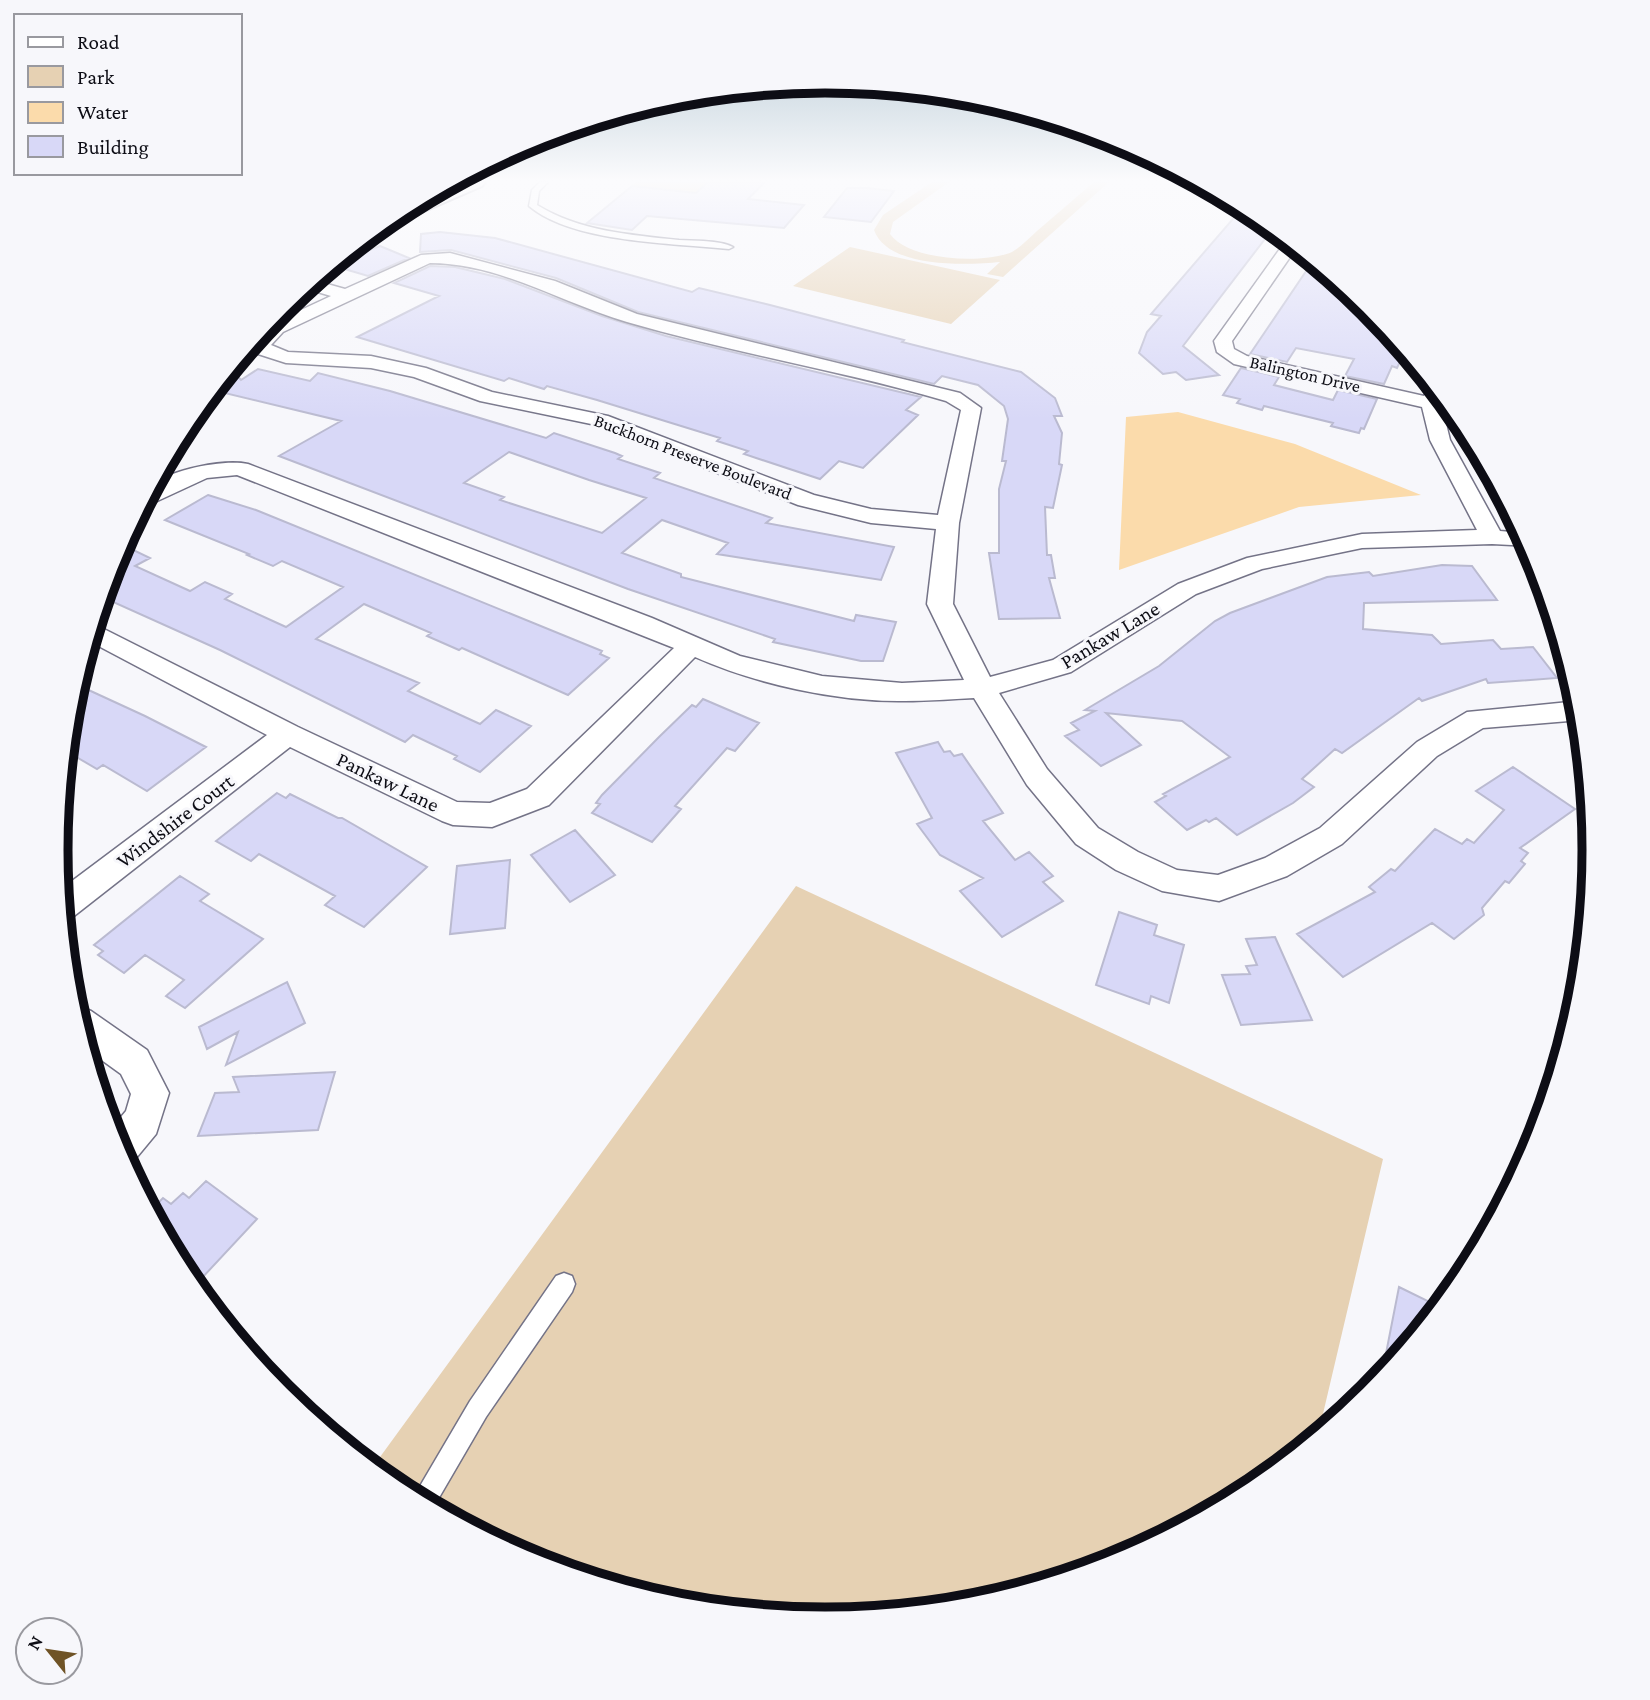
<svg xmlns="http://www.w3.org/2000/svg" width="1650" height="1700" font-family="'Crimson Pro',serif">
  <rect width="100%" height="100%" fill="#f7f7fb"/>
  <!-- green -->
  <path fill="#e6d1b3" d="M636,182h72l-10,12 -67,-8z
    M932,182h17l-56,40 -3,12c19,27 94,30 122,18 9,-5 17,-14 25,-21 19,-16 38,-33 57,-49h15l-106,95 -16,-3 13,-12c-33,3 -112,7 -126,-32l9,-15z
    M850,247l150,33 -49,44 -158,-38z
    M796,886l587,273 -65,276 -66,55 -133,71 -144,43 -150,15 -150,-15 -145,-44 -133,-71 -25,-21z"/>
  <!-- water -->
  <path fill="#fbdbab" d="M1178,412l117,32 126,51 -122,12 -180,63 7,-153z"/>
  <!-- building -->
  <path fill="#d8d8f7" stroke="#babad0" stroke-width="2" fill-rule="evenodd" d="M708,182h57l-17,17 56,6 -20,23 -137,-12 -15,14 -45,-7 45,-37 64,7z
    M847,188h20l27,3 -23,31 -47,-5z
    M1244,206l27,20 -7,9h4l-85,111 36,29 -33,5 -10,-8 -13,2 -24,-21 8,-21 14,-16 -10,-2z
    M440,232l55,6 197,54 7,-4 71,17 134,35 -2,2 119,30 34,26 7,18h-8l8,17 -3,31 3,1 -9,43 -8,-1 2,48h4l4,23h-6l11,40 -61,1 -10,-66h10v-64l7,-28h-4l6,-42 -4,-13 -26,-21 -36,-9 -8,8 -296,-72 -82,-34 -105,-28 -31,2 1,-18z
    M380,246l29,12 -41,18 -37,-11z
    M1313,261l27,21 -5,7 17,3 17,15 36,44 -8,17 -5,-2 -8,18 -39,-8 9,-17 -58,-11 -9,14 -37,-8z
    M430,266l25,1 50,12 97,37 64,20 255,61 -15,13 12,5 -55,53 -24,-7 -19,18 -76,-25 4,-3 -31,-10 3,-3 -123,-38 -50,-14 -3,3 -35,-11 -5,3 -147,-44 82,-41 -45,-13z
    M230,368l11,12 17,-11 52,12 8,-8 72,18 156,47 8,-5 61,20 7,3 -4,3 42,14 -6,5 118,40 -6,5 128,24 -13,33 -164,-26 11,-11 -66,-23 -40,33 59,21v3l173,44 2,-6 40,7 -13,39h-22l-88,-19 2,-3 -147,-50 -349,-133 62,-35 -129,-31zM509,452l80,28 57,18 -44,35 -102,-33 4,-3 -40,-14z
    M1241,368l38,9 -5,8 59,15 5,-10 39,9 -13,30 -3,-1 -2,5 -28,-7 2,-3 -69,-17 -2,4 -25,-7 3,-4 -17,-4z
    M208,495l48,15 346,141 -2,3 9,4 -41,37 -106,-47 -3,2 -32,-14 4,-3 -67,-29 -48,35 103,44 -11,8 72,33 16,-14 35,16 -51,46 -26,-13 3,-3 -44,-21 -8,7 -185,-92 -118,-53 13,-42 10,-9 25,12 -15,8 55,25 15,-9 27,12 -7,5 61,28 57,-40 -61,-26 -9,5 -26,-11 2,-1 -84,-34z
    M1442,565l30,1 25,34 -133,3 -1,26 69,6 9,9 52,-4 8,9 32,-2 24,31 -69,5 -2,-4 -64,22 -3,-3 -77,55 -7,-4 -33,30 12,8 -21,16 -56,32 -21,-17 -7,4 -3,-2 -19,10 -32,-28 11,-6 -3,-2 67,-37 -48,-36 -76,-8 35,32 -40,21 -36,-30 14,-6 -8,-7 24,-12 -10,-1 74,-44 56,-45 15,-8 97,-36 42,-5 4,4z
    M82,687l63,29 61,31 -59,44 -44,-26 -6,4 -31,-18 5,-51 2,-6z
    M703,699l56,24 -24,28 -8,-3 -52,58 6,3 -29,33 -60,-29 8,-9 -4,-1 6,-8 57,-58 33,-32 4,2z
    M938,742l6,10 6,-1 4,5 8,-2 41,59 -20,8 32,39 14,-8 24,24 -10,6 20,19 -61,36 -42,-46 23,-13 -43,-23 -23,-31 15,-6 -36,-65z
    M1513,767l62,42 -55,39 8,5 -7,8 4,3 -16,19 -4,-2 -23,27 2,7 -30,24 -22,-16 -89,54 -46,-43 78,-42 -6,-5 22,-18 4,2 40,-42 27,15 5,-5 7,4 30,-33 -28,-19z
    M277,793l9,5 4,-4 48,24h4l85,49 -63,60 -39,-22 10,-9 -76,-42 -8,7 -35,-20z
    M575,830l40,45 -45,27 -39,-47z
    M510,860l-5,68 -55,6 7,-68z
    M180,876l29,18 -9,7 63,38 -78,69 -19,-12 18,-16 -39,-25 -21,18 -26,-18 5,-4 -9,-6z
    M1119,912l38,13 -3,10 30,10 -15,58 -18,-7 -2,8 -53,-19z
    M1275,937l37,83 -71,5 -19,-50 28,-1 -4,-8 11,-1 -11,-26z
    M287,982l18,41 -79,42 12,-33 -31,17 -8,-22z
    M335,1072l-17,58 -120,6 17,-43 24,-1 -6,-15z
    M206,1181l51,38 -56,60 -25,-19 -26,-49 13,-13 8,6 12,-11 6,5z
    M1399,1287l41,20 -59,72z"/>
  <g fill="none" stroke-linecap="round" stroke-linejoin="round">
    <!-- lane casing -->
    <g stroke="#747387" stroke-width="3">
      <path id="lane" d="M540,182h8l-9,9 -2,14c42,26 94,30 142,35 16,1 40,0 54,7l-4,2c-56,-6 -156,-6 -200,-43l3,-16z
        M564,1273l8,3 3,8 -3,8 -86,125 -53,91 -20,-10 57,-97 86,-125z"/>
    </g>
    <!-- street casing -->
    <g stroke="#747387" stroke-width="3">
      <path id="street" d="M1287,239l10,8 -65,94 2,8 13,7 177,40 9,-12 10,13 -2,6 9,37 50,91 23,2 7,13 -38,-2 -130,4 -100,21 -66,25 -125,78 -72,21 48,76 51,59 40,24 39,18 41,5 47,-17 55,-30 97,-86 50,-30 112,-11 2,19 -98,8 -46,28 -95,88 -55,32 -68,25 -57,-10 -46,-21 -40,-26 -49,-59 -53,-87c-23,1 -46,3 -70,3 -67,1 -148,-17 -209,-44l-146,148 -57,22 -39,-2 -11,-4 -152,-74 -216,169 -11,4 -3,-30 207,-155 -178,-94 5,-17 204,103 159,75 33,1 37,-14 147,-141 -437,-173 -30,3 -54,25 -11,1c3,-6 6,-15 11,-19 18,-16 72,-26 95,-21l404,154 88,38 82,20 80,7 62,-3 -37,-76 9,-75 -65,-6 -73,-18 -202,-80 -116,-24 -66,-24 -43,-9 -85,-5 -28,-9 -6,-9 19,-21 60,-28 -27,-8 9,-8 32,9 76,-34 29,-2 105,28 82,33 323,79 21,15 -22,115 -6,81 37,73 63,-17 125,-76 69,-26 115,-24 115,-4 -47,-90 -8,-33 -188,-43 -17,-12 -3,-11zM430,263c69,0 132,40 197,59 105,31 214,48 319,79l15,9 -23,105 -67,-6 -57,-14 -206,-79 -116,-24 -66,-24 -55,-12 -83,-4 -17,-7 12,-13z
        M78,1006l13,5 56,39 22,43 -13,41 -24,29 -6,3 -16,-36 16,-19 5,-17 -10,-20 -36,-26 -12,-40z"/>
    </g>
    <!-- secondary casing -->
    <g stroke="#747387" stroke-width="4">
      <path id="secondary" d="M462,182h23l-3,4 -90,39h-12l33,-22z"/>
    </g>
    <!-- lane -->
    <use href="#lane" fill="#fff" fill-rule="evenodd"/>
    <!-- street -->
    <use href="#street" fill="#fff" fill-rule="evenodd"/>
    <!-- secondary -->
    <use href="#secondary" fill="#fff" fill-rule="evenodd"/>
  </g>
  <!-- sky -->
  <linearGradient id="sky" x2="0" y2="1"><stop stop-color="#afc4d0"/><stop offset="0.43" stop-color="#fbfbfd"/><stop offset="1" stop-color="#fbfbfd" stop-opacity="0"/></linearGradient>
  <rect width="1650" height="420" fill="url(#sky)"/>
  <g text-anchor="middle" stroke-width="6" stroke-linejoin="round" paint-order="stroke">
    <!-- far-street labels -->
    <g font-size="18" fill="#0d0d15" stroke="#f7f7fb">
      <text transform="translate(1305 374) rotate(13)" y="6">Balington Drive</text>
      <text transform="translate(693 457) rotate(21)" y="6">Buckhorn Preserve Boulevard</text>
    </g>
    <!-- street labels -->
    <g font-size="21" fill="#0d0d15" stroke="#f7f7fb">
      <text transform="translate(1110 635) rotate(-31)" y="7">Pankaw Lane</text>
      <text transform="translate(388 782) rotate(26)" y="7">Pankaw Lane</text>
      <text transform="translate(175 821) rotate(-37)" y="7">Windshire Court</text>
    </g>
  </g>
  <!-- crop -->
  <path d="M0 0H1650V1700H0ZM68 850a757 757 0 1 1 1514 0a757 757 0 1 1-1514 0Z" fill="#f7f7fb" fill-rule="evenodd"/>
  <path fill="none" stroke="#0d0d15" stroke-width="9" d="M68 850a757 757 0 1 1 1514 0a757 757 0 1 1-1514 0Z"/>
  <!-- legend -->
  <rect x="14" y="14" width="228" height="161" fill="#f7f7fb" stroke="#99999f" stroke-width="2"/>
  <rect x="28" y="37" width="35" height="10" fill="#ffffff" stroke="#99999f" stroke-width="2"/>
  <text x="77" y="49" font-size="21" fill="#0d0d15">Road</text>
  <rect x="28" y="66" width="35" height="21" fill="#e6d1b3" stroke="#99999f" stroke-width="2"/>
  <text x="77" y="84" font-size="21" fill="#0d0d15">Park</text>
  <rect x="28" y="102" width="35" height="21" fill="#fbdbab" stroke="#99999f" stroke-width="2"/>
  <text x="77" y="119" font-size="21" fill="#0d0d15">Water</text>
  <rect x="28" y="136" width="35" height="21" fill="#d8d8f7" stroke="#99999f" stroke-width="2"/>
  <text x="77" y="154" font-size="21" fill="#0d0d15">Building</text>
  <!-- north arrow -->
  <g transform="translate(49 1651) rotate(300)"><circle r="33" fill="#f7f7fb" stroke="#99999f" stroke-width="2"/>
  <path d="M0-5L12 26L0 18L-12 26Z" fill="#6f5326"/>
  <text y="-10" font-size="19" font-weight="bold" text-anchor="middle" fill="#0d0d15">N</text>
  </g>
</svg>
